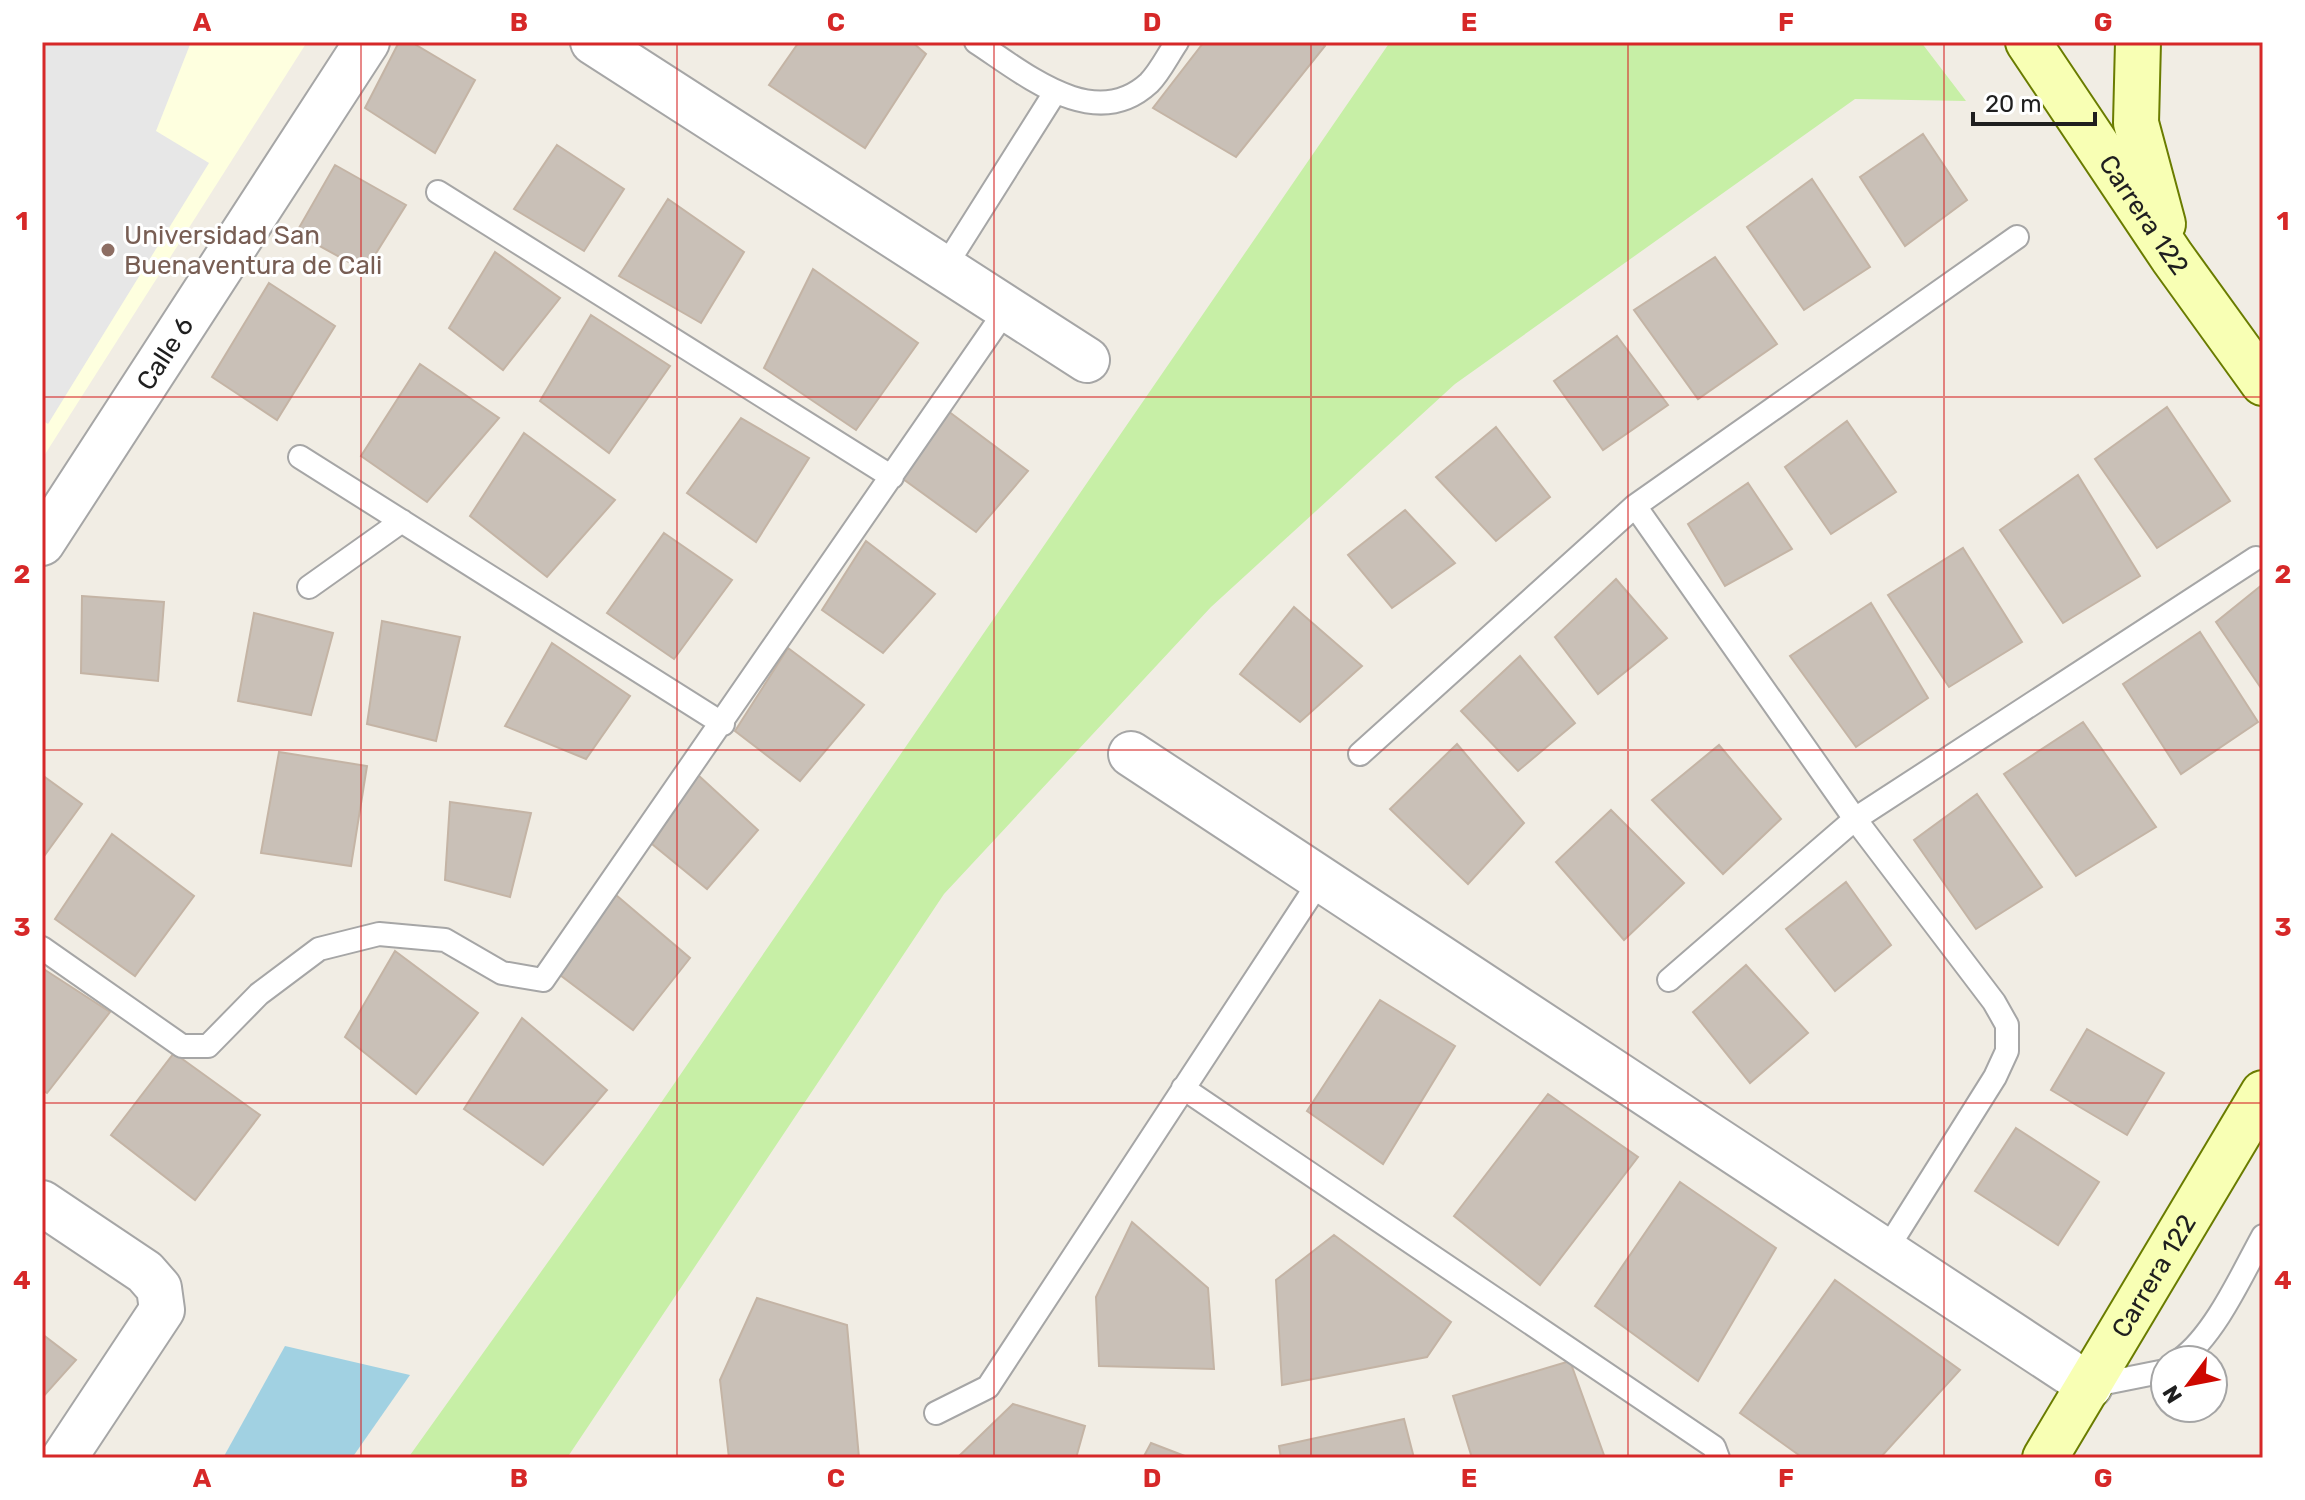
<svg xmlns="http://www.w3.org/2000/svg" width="2305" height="1500" font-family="Rubik,sans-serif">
  <rect width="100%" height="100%" fill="#f1ede4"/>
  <!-- education -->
  <path fill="#feffdf" d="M42,42h265l-265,417z"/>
  <!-- grass -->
  <path fill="#c7efa6" d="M1390,42h531l45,59 -111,-2 -400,285 -244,223 -267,287 -377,564h-159l235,-329z"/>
  <!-- parking -->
  <path fill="#e7e7e7" d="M42,42h149l-35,89 53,32 -161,261 -6,-4z"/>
  <!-- water -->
  <path fill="#a1d1e2" d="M285,1346l125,29 -58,83h-129z"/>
  <!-- building -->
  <path fill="#c9c0b7" stroke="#c4b4a5" stroke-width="2" d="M399,42h12l64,38 -40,73 -70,-45z
    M799,42h113l14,12 -61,94 -96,-63z
    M1204,42h116l5,4 -89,111 -83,-49z
    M1923,134l44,66 -62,46 -45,-69z
    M557,145l67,44 -40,62 -70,-42z
    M335,165l71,40 -41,66 -69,-38z
    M1812,179l58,88 -66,43 -57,-83z
    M668,199l76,53 -43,71 -82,-47z
    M495,252l65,46 -57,72 -54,-42z
    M1715,257l62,87 -79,55 -64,-89z
    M813,269l105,74 -62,87 -92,-62z
    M269,283l66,43 -58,94 -65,-43z
    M591,315l79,51 -61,87 -69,-52z
    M1617,336l51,69 -65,45 -49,-69z
    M420,364l79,54 -72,84 -66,-46z
    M2167,407l63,94 -73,47 -62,-89z
    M948,411l80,60 -52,61 -77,-56z
    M741,418l68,40 -53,84 -69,-49z
    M1847,421l49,71 -65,42 -46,-67z
    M1496,427l54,70 -54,44 -60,-64z
    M524,433l91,67 -68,77 -77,-61z
    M2078,475l62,101 -77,47 -63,-93z
    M1748,483l44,66 -67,37 -37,-62z
    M1405,510l50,53 -63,45 -44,-53z
    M664,533l68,47 -58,79 -67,-46z
    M866,541l69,53 -52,59 -61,-43z
    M1963,548l59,94 -73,45 -61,-92z
    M1616,579l51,59 -69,56 -43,-57z
    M2263,584v107l-47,-69z
    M82,596l82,6 -6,79 -77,-8z
    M1871,603l57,95 -72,49 -66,-91z
    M1294,607l68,59 -62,56 -60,-48z
    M254,613l79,20 -22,82 -73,-14z
    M382,621l78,16 -24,104 -69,-17z
    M2200,632l58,90 -77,52 -58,-90z
    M552,643l78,53 -44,63 -81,-33z
    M788,648l76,57 -64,76 -65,-50z
    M1520,656l55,67 -57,48 -57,-60z
    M2083,722l73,105 -80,49 -72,-102z
    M1457,744l67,79 -56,61 -78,-75z
    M1719,745l62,74 -58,55 -71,-74z
    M279,752l88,14 -16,100 -90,-13z
    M42,775l40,29 -40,55z
    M698,775l60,55 -51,59 -55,-45z
    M1977,794l65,93 -66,42 -62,-89z
    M450,802l81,11 -21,84 -65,-17z
    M1611,810l73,73 -60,57 -68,-78z
    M112,834l82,62 -59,80 -80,-57z
    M1846,882l45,63 -56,46 -49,-62z
    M616,895l74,63 -57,72 -73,-55z
    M395,951l83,62 -62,81 -71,-57z
    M1746,965l62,68 -58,50 -57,-71z
    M42,968l68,44 -63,81 -5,-3z
    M1380,1000l75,46 -72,118 -76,-53z
    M522,1018l85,72 -64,75 -79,-56z
    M2087,1029l77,44 -37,62 -76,-45z
    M174,1053l86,62 -65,85 -84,-65z
    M1548,1094l90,63 -98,128 -86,-69z
    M2016,1128l83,54 -41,63 -83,-54z
    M1680,1182l96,66 -78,133 -103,-75z
    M1132,1222l76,66 6,81 -115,-3 -3,-69z
    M1334,1235l117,87 -24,35 -145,28 -6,-105z
    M1835,1280l125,90 -80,88h-77l-63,-45z
    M757,1298l90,27 12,133h-130l-9,-78z
    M42,1334l34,26 -34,38z
    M1570,1361l35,97h-133l-19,-62z
    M1013,1404l72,22 -9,32h-119z
    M1404,1419l10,39h-133l-2,-12z
    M1151,1443l39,15h-47z"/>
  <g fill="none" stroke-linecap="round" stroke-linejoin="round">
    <!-- lane casing -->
    <g stroke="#a6a6a6" stroke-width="26">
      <path id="lane" d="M976,42c48,31 118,92 173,41 11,-11 19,-28 28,-41
        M438,192l454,285
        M943,270l111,-176
        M300,457l423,267
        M1635,506l220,313 139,183 13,23v26l-12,26 -108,172
        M309,587l93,-66
        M1360,754l275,-248 382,-269
        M42,948l140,98h26l51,-52 60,-45 60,-15 66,6 57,33 41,7 463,-670
        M1669,980l186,-161 401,-261
        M1183,1088l531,359 4,11
        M2180,1360c35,-25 62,-86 83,-124
        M2090,1386l75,-15
        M936,1413l52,-26 333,-508"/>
    </g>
    <!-- street casing -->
    <g stroke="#a6a6a6" stroke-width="48">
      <g id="street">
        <path d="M593,42l494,318"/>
        <path id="s1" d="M42,543l325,-501"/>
        <path d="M1131,754l959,632"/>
        <path d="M42,1203l103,69 14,16 3,22 -98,148"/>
      </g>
    </g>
    <!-- secondary casing -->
    <g stroke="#6a7c00" stroke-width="48">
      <g id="secondary">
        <path id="s2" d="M2028,42l144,215 91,126"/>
        <path d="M2138,42l-2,81 27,101"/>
        <path id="s3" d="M2045,1458l218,-365"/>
      </g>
    </g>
    <!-- lane -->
    <use href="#lane" stroke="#fff" stroke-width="22"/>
    <!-- street -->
    <use href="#street" stroke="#fff" stroke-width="44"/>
    <!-- secondary -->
    <use href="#secondary" stroke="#f8ffb4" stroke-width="44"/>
  </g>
  <!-- grid -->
  <path fill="none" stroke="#d62828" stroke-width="2" stroke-opacity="0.55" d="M361,42v1416M677,42v1416M994,42v1416M1311,42v1416M1628,42v1416M1944,42v1416M42,397h2221M42,750h2221M42,1103h2221"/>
  <!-- markers -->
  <circle fill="#8d6e63" stroke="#fff" stroke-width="3" cx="108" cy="250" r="8"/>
  <g text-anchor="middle" stroke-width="6" stroke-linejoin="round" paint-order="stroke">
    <!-- street labels -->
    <g font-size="26" fill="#1f1f1f" stroke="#fff">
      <text dy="9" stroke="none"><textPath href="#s2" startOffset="208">Carrera 122</textPath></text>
      <text dy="9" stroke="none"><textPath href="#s1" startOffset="226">Calle 6</textPath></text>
      <text dy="9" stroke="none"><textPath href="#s3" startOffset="212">Carrera 122</textPath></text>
    </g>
    <!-- education labels -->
    <g font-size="26" fill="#785e54" stroke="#fff" text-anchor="start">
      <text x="124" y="244">Universidad San<tspan x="124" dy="30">Buenaventura de Cali</tspan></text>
    </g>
  </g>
  <!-- border -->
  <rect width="2305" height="1500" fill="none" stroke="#ffffff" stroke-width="88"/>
  <!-- north arrow -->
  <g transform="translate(2189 1384) rotate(238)"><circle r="38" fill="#ffffff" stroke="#a5a5a5" stroke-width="2"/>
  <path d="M0-6L14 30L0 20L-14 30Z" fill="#ce0800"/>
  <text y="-12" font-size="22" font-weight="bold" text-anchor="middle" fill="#1f1f1f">N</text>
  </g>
  <!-- scale -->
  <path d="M1973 112v12h122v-12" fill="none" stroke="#1f1f1f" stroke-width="4"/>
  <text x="1985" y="112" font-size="24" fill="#1f1f1f" stroke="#ffffff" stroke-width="6" paint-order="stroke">20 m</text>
  <rect x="44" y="44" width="2217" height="1412" fill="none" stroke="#d62828" stroke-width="3"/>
  <g font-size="26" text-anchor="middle" font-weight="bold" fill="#d62828">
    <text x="202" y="31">A</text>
    <text x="519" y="31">B</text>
    <text x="836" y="31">C</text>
    <text x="1152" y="31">D</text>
    <text x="1469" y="31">E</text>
    <text x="1786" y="31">F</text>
    <text x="2103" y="31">G</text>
    <text x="22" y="230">1</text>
    <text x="2283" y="230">1</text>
    <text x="22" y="583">2</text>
    <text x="2283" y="583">2</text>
    <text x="22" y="936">3</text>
    <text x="2283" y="936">3</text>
    <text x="22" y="1289">4</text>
    <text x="2283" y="1289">4</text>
    <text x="202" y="1487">A</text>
    <text x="519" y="1487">B</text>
    <text x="836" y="1487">C</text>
    <text x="1152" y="1487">D</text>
    <text x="1469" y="1487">E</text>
    <text x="1786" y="1487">F</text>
    <text x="2103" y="1487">G</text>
  </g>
</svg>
